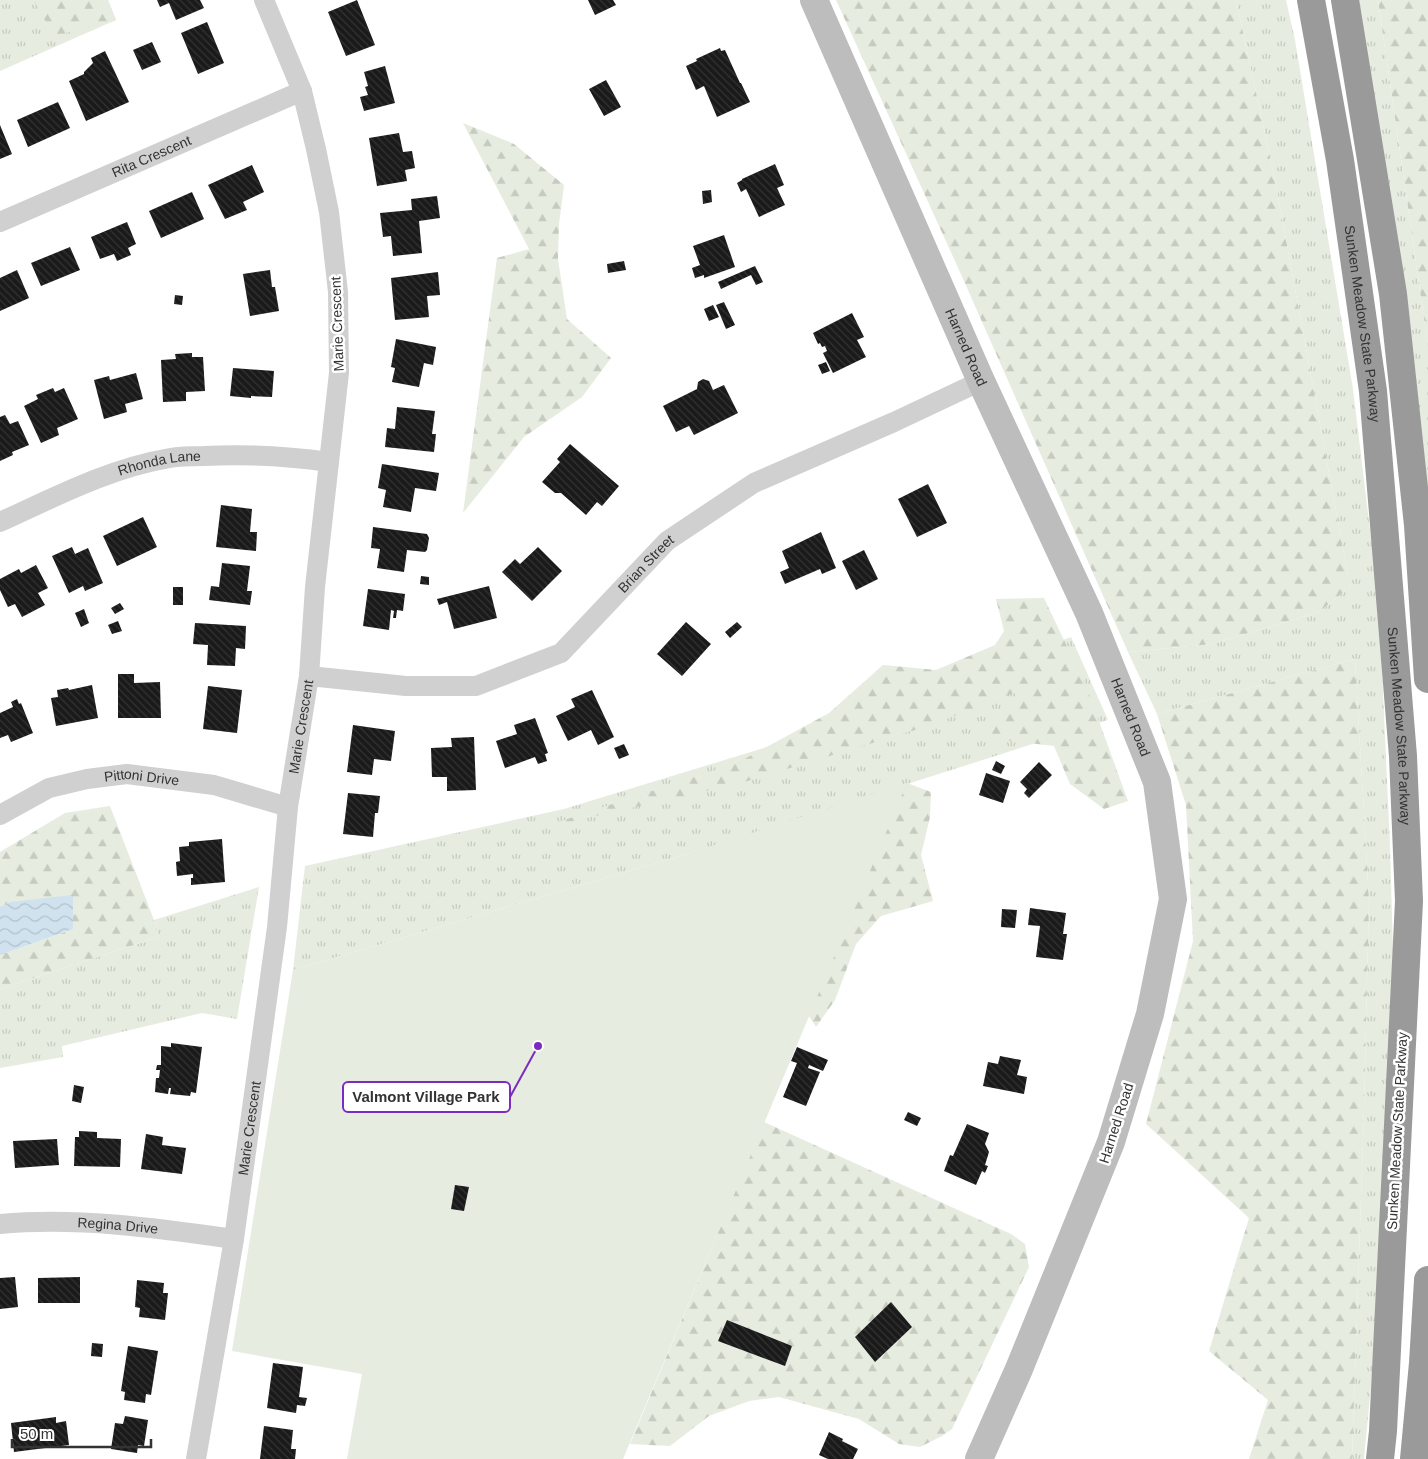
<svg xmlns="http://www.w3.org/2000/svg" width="1428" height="1459" font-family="Arial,sans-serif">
  <defs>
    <pattern id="grass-tufts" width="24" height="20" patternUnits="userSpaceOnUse" patternTransform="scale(1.25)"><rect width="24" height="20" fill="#e6ecdf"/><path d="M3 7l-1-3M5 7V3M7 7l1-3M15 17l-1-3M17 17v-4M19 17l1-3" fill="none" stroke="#c6cbc0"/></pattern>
    <pattern id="forest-firs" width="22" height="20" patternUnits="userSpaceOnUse" patternTransform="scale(1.25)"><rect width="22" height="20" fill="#e6ecdf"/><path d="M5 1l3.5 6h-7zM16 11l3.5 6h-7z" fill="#c6cbc0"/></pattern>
    <pattern id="water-waves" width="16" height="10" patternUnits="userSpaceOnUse" patternTransform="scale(1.25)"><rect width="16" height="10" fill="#cfe2ee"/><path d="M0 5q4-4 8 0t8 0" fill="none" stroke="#b2c2cd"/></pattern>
    <pattern id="building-back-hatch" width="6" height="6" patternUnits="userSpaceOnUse" patternTransform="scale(1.25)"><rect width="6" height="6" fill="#1a1a1a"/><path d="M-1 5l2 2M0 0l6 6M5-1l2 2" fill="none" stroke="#333"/></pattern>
  </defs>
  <rect width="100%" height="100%" fill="#fff"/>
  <!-- grass -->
  <path fill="url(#grass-tufts)" d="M0,0h108l8,20 -116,51z
    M1236,0h50l9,40 58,349 26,215 11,242 3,105 -9,299 -20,209h-12l12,-349 5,-209 -14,-242 -198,55 -29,-62 84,-8 107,-32 31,-25 -75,-407z
    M1357,0h21l50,346v170l-12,-141z
    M1071,637l37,83 -417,133 -398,117 12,-104 259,-57 239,-73z
    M259,887l-22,132 -35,-6 -140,33 1,11 -63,11v-79l158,-52 -4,-17z"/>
  <!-- forest -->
  <path fill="url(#forest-firs)" d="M33,0h75l8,20 -62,16z
    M836,0h400l39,180 75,407 -31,25 -107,32 -84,8 -168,-380z
    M1378,0h50v346z
    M463,123l51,21 50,41 -5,39 -1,35 9,60 44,39 -29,39 -58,40 -61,76 34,-255 32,-9z
    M1044,598l44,93 40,110 -24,8 -34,-25 -16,-38 -75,-9 45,-36 -10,-8 -86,33 -187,57 -207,47 203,-67 92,-50 54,-48 53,5 59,-25 9,-14 -8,-32z
    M1355,659l14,242 -5,209 -12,349h-103l19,-59 -59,-49 40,-133 -103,-94 47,-183 -7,-136 -29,-91z
    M907,783l24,9 -1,25 -9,38 12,46 -52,15 -25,28 -21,56 -19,27 -20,-31 -105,-143z
    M110,806l44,114 4,17 -158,52v-34l73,-26 -63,-27 -10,5v-55l65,-39z
    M764,1122l247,112 14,10 4,23 -77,162 -10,7 -22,11 -21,-3 -40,-25 -80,-22 -30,4 -40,15 -39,30 -40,-2z"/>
  <!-- green -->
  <path fill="#e6ecdf" d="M907,783l-284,676h-276l15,-85 -130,-23 61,-381 398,-117z"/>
  <!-- water -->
  <path fill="url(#water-waves)" d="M73,895v34l-73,26v-48l10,-5z"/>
  <!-- building -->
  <path fill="url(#building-back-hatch)" d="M157,0h43l4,8 -28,12 -7,-17 -9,4z
    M357,0l18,45 -29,11 -18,-44z
    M588,0h25l3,5 -21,10z
    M207,22l17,41 -26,11 -17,-41z
    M152,42l9,20 -19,8 -9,-20z
    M720,48l1,3 4,-1 15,33h1l9,19 -33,15 -13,-31 -8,4 -10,-24 11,-5 -1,-2z
    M105,51l24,51 -43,19 -17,-40 15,-7v-2l9,-9 -2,-5z
    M385,66l10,37 -31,8 -4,-14 8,-2 -3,-8 3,-1 -4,-14z
    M606,80l15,27 -17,9 -15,-27z
    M58,102l12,26 -42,19 -11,-27z
    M0,125l12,29 -12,5z
    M399,133l4,19 9,-1 3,17 -10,2 2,11 -30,5 -8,-48z
    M775,164l9,21 -7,3 8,17 -26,12 -13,-28 -5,3 -4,-9 5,-3v-1z
    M252,165l12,27 -21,10 4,8 -22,9 -17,-34z
    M711,190l1,12 -9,2 -1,-13z
    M192,192l12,27 -43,19 -12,-27z
    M437,196l3,22 -21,3 3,32 -29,3 -2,-20 -8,1 -3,-24 32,-3 -1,-11z
    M127,222l9,22 -8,4 3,7 -14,6 -3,-7 -14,5 -9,-22z
    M724,235l11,32 -31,11v-3l-9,3 -3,-10 8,-3 -7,-19z
    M70,247l10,23 -39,16 -10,-23z
    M624,261l2,9 -18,3 -1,-9z
    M755,266l8,16 -7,3 -5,-10 -30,14 -3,-7z
    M17,270l12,28 -29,13v-33z
    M270,270l2,17h3l4,24 -29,5 -7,-42z
    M438,272l2,23 -13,1 2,21 -34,3 -4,-42z
    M175,295l8,1 -1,9 -8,-1z
    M724,302l11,23 -9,4 -10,-24z
    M713,305l6,12 -10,4 -5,-12z
    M852,313l12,24 -7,3 9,17 -33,16 -10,-20 4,-2 -2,-5 -3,1 -2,-4 -2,1 -5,-11z
    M396,339l40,8 -3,18 -9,-2 -5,24 -27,-5 3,-14 -4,-1z
    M192,353v4h11l2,34 -19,1v9l-23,1 -2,-42 15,-1 -1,-5z
    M826,362l4,9 -8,3 -4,-9z
    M233,368l41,3 -2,26 -21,-1v2l-21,-2z
    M136,373l7,26 -18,5 2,8 -23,7 -10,-39 15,-4 1,4z
    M703,379l6,2 4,9 11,-5 14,28 -44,22 -5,-9 -13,6 -13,-26 34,-17 1,-7z
    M53,388l2,4 9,-4 14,31 -21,9 2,7 -18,8 -17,-37 14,-7 -2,-4z
    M397,407l38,4 -3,23h4l-2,18 -49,-5 2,-19 8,1z
    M5,415l5,9 8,-3 11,24 -17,7 1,3 -13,6v-44z
    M570,444l49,42 -17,20 -5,-4 -11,13 -25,-22h-6l-13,-11 18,-20 -3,-3z
    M382,464l57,9 -3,18 -21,-3 -4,24 -28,-5 3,-17 -8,-2z
    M928,484l19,39 -30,14 -19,-38z
    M221,505l31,4 -2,23h7l-1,19 -40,-4z
    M143,517l14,30 -40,19 -14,-30z
    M373,527l54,7 2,4 -2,12 -2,2 -18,-2 -3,22 -27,-4 3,-19 -9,-1z
    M821,532l15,36 -14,6 -2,-5 -35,15 -5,-12 9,-4 -7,-17z
    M72,547l3,7 13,-6 15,35 -18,8 -2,-5 -14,7 -17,-37z
    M538,547l24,24 -30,30 -30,-29 13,-13 5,5z
    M864,550l14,29 -22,11 -14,-29z
    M222,563l28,3 -3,25h5l-2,14 -41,-5 2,-14 8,1z
    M36,565l12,23 -10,5 7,12 -23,12 -7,-13 -7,3 -8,-17v-11l19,-10 2,4z
    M421,576l8,1v8l-9,-1z
    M489,586l8,32 -43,11 -7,-27 -8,3 -2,-6z
    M173,587h10v18h-10z
    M368,589l37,5 -2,17 -6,-1 -1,8h-3l1,-7 -3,-1 -2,20 -26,-4z
    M120,603l4,6 -9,5 -4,-6z
    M84,609l5,14 -8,4 -6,-14z
    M118,621l4,10 -10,3 -4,-9z
    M686,622l25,22 -29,32 -25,-22z
    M737,622l5,5 -12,11 -5,-6z
    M195,623l51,3 -1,23 -9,-1 -1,18 -28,-1 1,-20 -15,-1z
    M118,674h16v9l26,-1 1,36h-43z
    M92,685l6,33 -42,8 -5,-28 7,-1 -1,-7 11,-2 1,2z
    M208,686l34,4 -5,43 -34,-4z
    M592,690l22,47 -16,8 -7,-15 -23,11 -12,-25 19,-9 -4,-8z
    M17,699l2,5 2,-1 12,30 -22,9 -3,-7 -8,3v-25l13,-6 -2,-5z
    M535,718l13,35 -3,1 2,7 -9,3 -3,-7 -30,11 -9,-27 21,-7 -3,-9z
    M353,725l42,6 -4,30 -17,-2 -2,16 -25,-3z
    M474,737l2,53 -29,1v-14h-15l-1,-29 21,-1 -1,-9z
    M624,744l5,11 -10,4 -5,-11z
    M996,761l9,5 -4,8 -9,-4z
    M1039,762l13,13 -23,23 -5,-5 3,-4 -7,-7z
    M986,773l24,8 -7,22 -24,-8z
    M348,793l32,3 -2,17h-3l-2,24 -30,-3z
    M222,839l3,43 -34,3v-7h2v-4l-16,2 -1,-14 4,-1 -1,-14 10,-1v-4z
    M1030,908l36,5 -3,21h4l-4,26 -27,-3 4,-31 -12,-1z
    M1002,909l15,1 -2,18 -14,-1z
    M171,1043l31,4 -6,46 -5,-1 -1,4 -20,-2 1,-6h-2l-1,6 -13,-2 1,-14h3l1,-8h-4l1,-5h4v-19l10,1z
    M797,1047l31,13 -5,11 -14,-6 -1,3 12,4 -14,34 -23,-9 14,-34 -6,-2z
    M1000,1056l21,4 -4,15 10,2 -3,17 -41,-8 5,-24 10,2z
    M74,1085l10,2 -3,16 -9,-2z
    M908,1112l13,6 -4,8 -13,-6z
    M967,1124l22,9 -4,11 4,8 -4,13 3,1 -3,7 -3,-2 -6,14 -32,-14 6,-16 3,1z
    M79,1131l18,1v6l24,1 -1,28 -46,-1 1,-29h4z
    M146,1134l17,3 -1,8 24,3 -4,26 -41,-5z
    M57,1139l2,26 -44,3 -2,-27z
    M455,1185l14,2 -5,24 -13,-2z
    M15,1277l3,30 -18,2v-31z
    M80,1277v26h-42v-25z
    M137,1280l27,3 -1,10h5l-3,27 -26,-3 1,-9 -5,-1z
    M891,1302l21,25 -37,35 -20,-25z
    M727,1320l65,26 -7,20 -67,-25z
    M92,1343l11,1 -1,13 -11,-1z
    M128,1346l30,5 -7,44 -5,-1 -1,9 -21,-3 1,-8 -4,-1z
    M273,1363l30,4 -4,30 8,1 -2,8 -8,-1 -1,8 -29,-5z
    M125,1416l23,4 -4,26 -6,-1 -1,8 -26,-4 4,-26 8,1z
    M56,1417v6l10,-2 3,24 -55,7 -3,-29z
    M264,1426l29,4 -2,19h5l-1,10h-35z
    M829,1432l14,7 -1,2 16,8 -5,10h-25l-9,-4z"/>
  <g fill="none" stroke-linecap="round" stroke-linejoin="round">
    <!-- street -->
    <g stroke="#d0d0d0" stroke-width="20">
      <path id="s1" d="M0,222l302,-131"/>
      <path id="s2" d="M0,522c55,-25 110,-54 170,-64 11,-2 23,-2 34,-2 42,-2 83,0 125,6"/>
      <path id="s3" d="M309,676l97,10h70l85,-33 106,-112 87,-58 140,-61 87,-41"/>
      <path id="s4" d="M0,815l49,-27 38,-9 40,-5 87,11 74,22"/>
      <path id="s5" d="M0,1224c78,-7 157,4 234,15"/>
      <path id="s6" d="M196,1459l38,-220 43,-312 11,-120 21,-131 6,-89 24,-214 -1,-81 -9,-80 -13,-63 -14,-58 -38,-91"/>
    </g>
    <!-- secondary -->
    <path stroke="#bdbdbd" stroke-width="28" id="s7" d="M814,0l167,381 108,232 68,169 16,117 -23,115 -39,128 -92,227 -40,90"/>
    <!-- highway -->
    <g stroke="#9a9a9a" stroke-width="28">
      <path id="s8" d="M1311,0l29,160 33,231 30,365 6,145 -26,530 -3,28"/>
      <path d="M1345,0l48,294 25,231 10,154"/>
      <path d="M1414,1459l9,-96 5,-83"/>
    </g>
  </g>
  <g text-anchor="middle" stroke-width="5" stroke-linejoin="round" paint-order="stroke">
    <!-- street labels -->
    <g font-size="14" fill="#333" stroke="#fff">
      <text dy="5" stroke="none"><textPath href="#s1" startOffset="165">Rita Crescent</textPath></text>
      <text transform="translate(337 324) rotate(-92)" y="5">Marie Crescent</text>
      <text dy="5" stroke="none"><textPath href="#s8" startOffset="328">Sunken Meadow State Parkway</textPath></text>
      <text dy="5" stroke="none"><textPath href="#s7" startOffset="379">Harned Road</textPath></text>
      <text dy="5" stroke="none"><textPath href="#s2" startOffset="171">Rhonda Lane</textPath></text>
      <text dy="5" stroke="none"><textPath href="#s3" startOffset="382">Brian Street</textPath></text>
      <text dy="5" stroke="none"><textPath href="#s7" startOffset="784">Harned Road</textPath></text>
      <text dy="5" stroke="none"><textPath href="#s6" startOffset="740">Marie Crescent</textPath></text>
      <text dy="5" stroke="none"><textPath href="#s8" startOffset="732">Sunken Meadow State Parkway</textPath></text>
      <text dy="5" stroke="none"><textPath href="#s4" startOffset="150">Pittoni Drive</textPath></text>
      <text transform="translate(1116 1123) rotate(-72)" y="5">Harned Road</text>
      <text dy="5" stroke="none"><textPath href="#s6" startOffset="335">Marie Crescent</textPath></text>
      <text transform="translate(1397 1131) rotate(-87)" y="5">Sunken Meadow State Parkway</text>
      <text dy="5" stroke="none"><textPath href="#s5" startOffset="118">Regina Drive</textPath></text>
    </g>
  </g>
  <!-- callouts -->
  <path fill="none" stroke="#7b2cbf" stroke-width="2" d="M538 1046L510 1097"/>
  <circle fill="#7b2cbf" stroke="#fff" stroke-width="2" cx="538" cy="1046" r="5"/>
  <rect fill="#fff" stroke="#7b2cbf" stroke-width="2" x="343" y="1082" width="167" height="30" rx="5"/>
  <g font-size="15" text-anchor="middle" font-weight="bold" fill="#333">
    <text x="426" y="1102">Valmont Village Park</text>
  </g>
  <!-- scale -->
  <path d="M12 1439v8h139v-8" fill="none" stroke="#333333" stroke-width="2.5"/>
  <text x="20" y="1439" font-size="15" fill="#333333" stroke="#ffffff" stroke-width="4" paint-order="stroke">50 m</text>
</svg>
